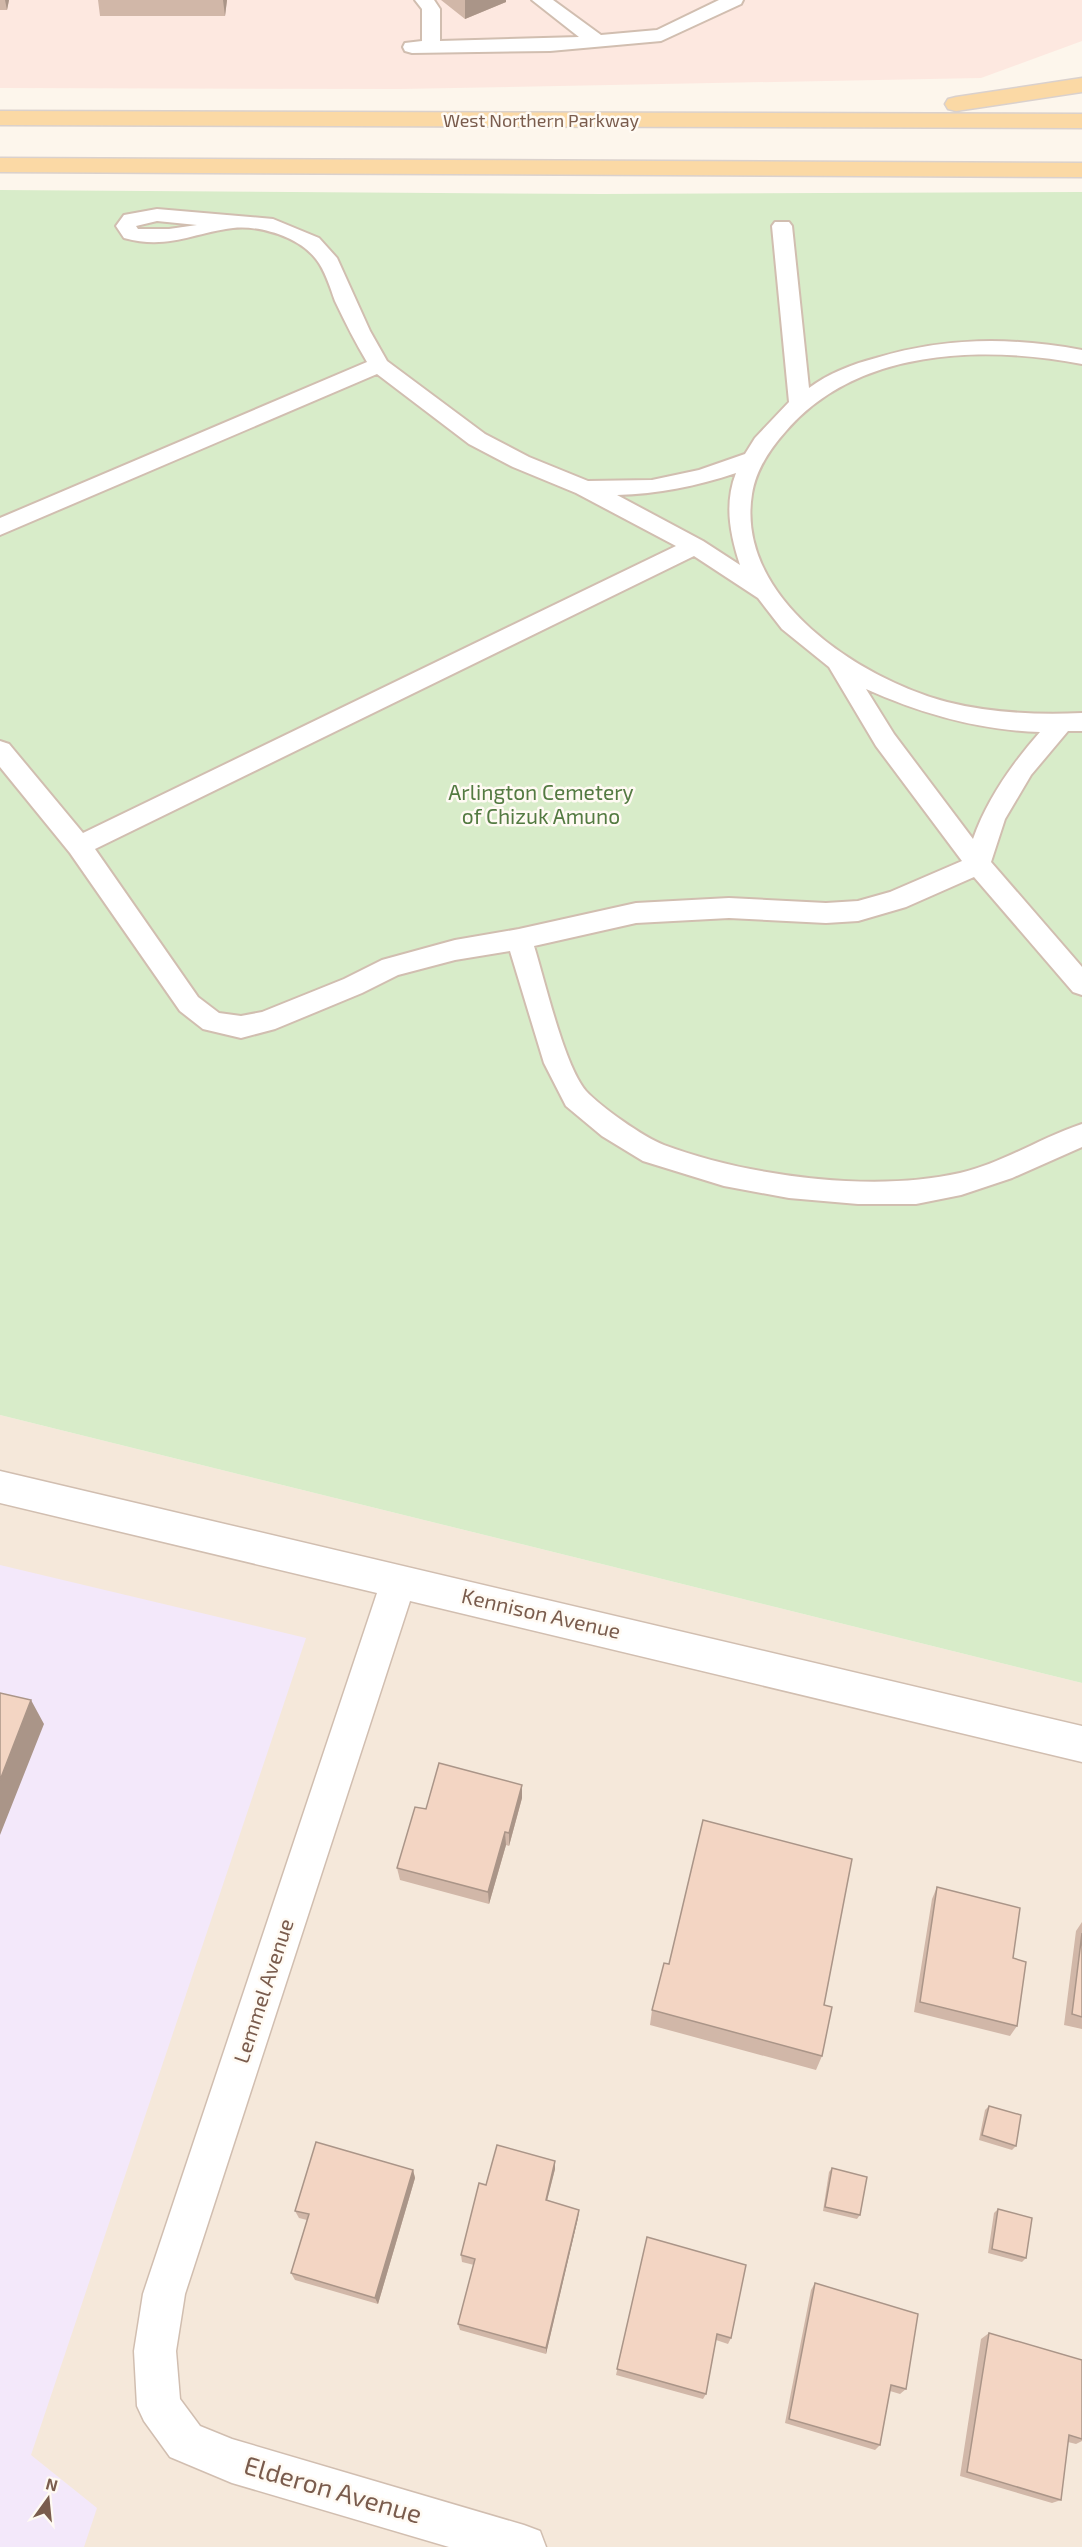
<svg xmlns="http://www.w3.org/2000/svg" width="1082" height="2547" font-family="'Exo 2',sans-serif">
  <rect width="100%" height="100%" fill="#fdf6ec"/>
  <!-- residential -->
  <path fill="#f5e8da" d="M0,1415l1082,268v864h-1082z"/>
  <!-- commercial -->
  <path fill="#fde8e0" d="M0,0h1082v41l-101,37 -581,11 -400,-1z"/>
  <!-- education -->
  <path fill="#f3e8fa" d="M0,1565l306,73 -275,817 66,53 -13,39h-84z"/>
  <!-- green -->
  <path fill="#d8ecc9" d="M0,190l602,4 480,-2v1491l-1082,-268z"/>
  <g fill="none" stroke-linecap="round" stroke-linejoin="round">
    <!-- lane casing -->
    <g stroke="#d1beb0" stroke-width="4">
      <path id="lane" d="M415,0h19l6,9v32l139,-4 -47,-37h21l48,35 56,-5 62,-30h24l-2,4 -80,37 -111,10 -138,2 -7,-2 -2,-4 2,-4 17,-2v-32z
        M157,209l116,10 46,19 18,20 33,73 17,30 98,73 44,23 59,24 64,-1 47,-10 46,-16 10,-16 34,-36 -17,-176 3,-4h14l3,4 17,162c20,-15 44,-24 67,-30 69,-21 136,-21 206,-8v14c-99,-19 -225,-16 -296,67 -16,18 -30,38 -34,63 -17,104 108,185 195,208 44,11 90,13 135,11v18h-14l-37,44 -26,44 -14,43 91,105v28l-9,-3 -99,-115 -68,30 -48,14 -32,2 -97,-5 -93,5 -102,23c11,35 30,119 52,145 15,16 57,46 78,54 83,31 209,48 296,28 43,-10 80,-35 122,-49v23l-70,31 -51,17 -45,9h-58l-69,-6 -65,-12 -81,-25 -41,-25 -36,-30 -22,-43 -34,-112 -55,9 -57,15 -36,18 -87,36 -34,9 -38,-9 -23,-18 -110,-158 -70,-86v-26l9,3 74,89 593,-287 -100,-53 -63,-26 -44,-23 -92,-70 -377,161v-17l367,-156c-12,-20 -22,-40 -32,-61 -5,-14 -10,-31 -19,-42 -17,-22 -56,-34 -83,-31 -41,5 -65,22 -109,10l-8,-12 8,-11zM157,221l40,4 -28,4h-31l-2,-3zM736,473c-12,31 -6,61 4,92l-37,-24 -86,-46c41,-1 80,-9 119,-22zM694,556l64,42 24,31 47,38 47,79 86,115 -72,31 -32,9 -32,2 -97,-5 -93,5 -117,26 -64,11 -73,20 -38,19 -82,33 -21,4 -22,-3 -21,-16 -103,-148zM866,689c56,25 112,41 174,43 -28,32 -53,67 -67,107l-79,-105z"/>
    </g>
    <!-- street casing -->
    <g stroke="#d1beb0" stroke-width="3">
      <path id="street" d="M0,1471l1082,255v36l-672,-161 -225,693 -9,57 4,48 20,27 32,13 292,86 16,6 6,16h-97l-217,-64 -62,-26 -26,-36 -7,-15 -3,-55 9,-57 234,-701 -377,-90z"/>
    </g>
    <!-- primary casing -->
    <g stroke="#dad1cd" stroke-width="3">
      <path id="primary" d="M1082,78v14l-126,19 -8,-2 -3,-5 3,-5 8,-2z
        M0,111l1082,3v14l-1082,-3z
        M0,158l1082,5v14l-1082,-5z"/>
    </g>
    <!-- lane -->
    <use href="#lane" fill="#fff" fill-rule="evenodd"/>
    <!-- street -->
    <use href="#street" fill="#fff" fill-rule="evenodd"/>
    <!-- primary -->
    <use href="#primary" fill="#fbd9a5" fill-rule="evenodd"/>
  </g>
  <!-- wall -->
  <path fill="#d1b7a8" d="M0,0h9l-2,10h-7z
    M98,0h129l-2,16h-125z
    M441,0h65v2l-41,17z
    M522,1798l-13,48 -3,-1 -17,59 -89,-24 -3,-12 29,-59z
    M937,1887l76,71 4,68 -7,10 -96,-24 18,-113z
    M1082,1922v107l-18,-4 12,-94z
    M824,2005l-2,51 -6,14 -166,-45 2,-15z
    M989,2106l27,40 -4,4 -33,-10 6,-30z
    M555,2161v8l-8,32 32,9 -1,8 -32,136 -86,-24 -2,-6 16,-59 -12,-3 -1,-7z
    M832,2168l28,47 -3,4 -34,-8 6,-39z
    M413,2170l2,8 -37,126 -83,-24 -4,-7 16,-53 -8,-2 -4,-7z
    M998,2209l28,49 -4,4 -34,-9 6,-40z
    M647,2237l84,101 -3,6 -12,-4 -10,54 -3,5 -87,-24z
    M815,2283l91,106 -6,5 -10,-3 -10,54 -5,5 -90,-27 26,-133z
    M989,2333l93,27v81l-6,3 -8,-2 -7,58 -9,3 -92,-27 21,-137z"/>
  <!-- shaded-wall -->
  <path fill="#aa9588" d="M5,0h4l-2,10z
    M223,0h4l-2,16z
    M465,0h41v2l-41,17z
    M31,1700l13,24 -44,111v-55z
    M522,1785v13l-13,48v-13z
    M505,1832l1,13 -17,59 -1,-12z
    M555,2161v8l-10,39 1,-8z
    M413,2170l2,8 -37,126 -3,-6z
    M579,2210l-1,8 -32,136v-6z"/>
  <!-- building -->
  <path fill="#f3d5c3" stroke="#aa9588" stroke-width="1.5" d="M0,1693l31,7 -31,80z
    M439,1763l83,22 -13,48 -4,-1 -17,60 -91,-24 18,-61 11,2z
    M703,1820l149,39 -28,146 8,2 -10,49 -170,-46 12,-47 5,1z
    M937,1887l83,21 -7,50 13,4 -9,64 -97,-24z
    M1082,1933v84l-10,-3z
    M989,2106l32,9 -5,31 -34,-11z
    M316,2142l97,28 -38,128 -84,-25 18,-59 -14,-3z
    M497,2145l58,16 -9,39 33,10 -33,138 -88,-24 17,-65 -14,-4 18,-72 7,2z
    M832,2168l35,9 -7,38 -35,-8z
    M998,2209l34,9 -6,40 -34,-9z
    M647,2237l99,28 -15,73 -14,-4 -11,60 -89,-25z
    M815,2283l103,31 -12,75 -15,-4 -11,60 -91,-26z
    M989,2333l93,27v79l-13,-4 -8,65 -94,-28z"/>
  <g text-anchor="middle" stroke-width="5" stroke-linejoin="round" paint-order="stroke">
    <!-- far-street labels -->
    <g font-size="18" fill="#7a5c4d" stroke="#fffaf3">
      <text x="541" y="127">West Northern Parkway</text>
    </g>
    <!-- park labels -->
    <g font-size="21" fill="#537a41" stroke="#fffaf3">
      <text x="541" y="800">Arlington Cemetery<tspan x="541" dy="24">of Chizuk Amuno</tspan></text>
    </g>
    <!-- street labels -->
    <g font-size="21" fill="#7a5c4d" stroke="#fffaf3">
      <text transform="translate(541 1614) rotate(13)" y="7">Kennison Avenue</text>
      <text transform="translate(264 1991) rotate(-72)" y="7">Lemmel Avenue</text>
    </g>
    <!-- near-street labels -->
    <g font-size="26" fill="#7a5c4d" stroke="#fffaf3">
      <text transform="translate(333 2490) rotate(16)" y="9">Elderon Avenue</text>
    </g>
  </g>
  <!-- north arrow -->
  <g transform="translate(48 2499) rotate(15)" stroke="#fffaf3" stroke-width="4.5" paint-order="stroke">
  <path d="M0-4.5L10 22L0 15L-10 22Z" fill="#7a5c4d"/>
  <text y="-9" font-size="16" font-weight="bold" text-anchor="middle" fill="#7a5c4d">N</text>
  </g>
</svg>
